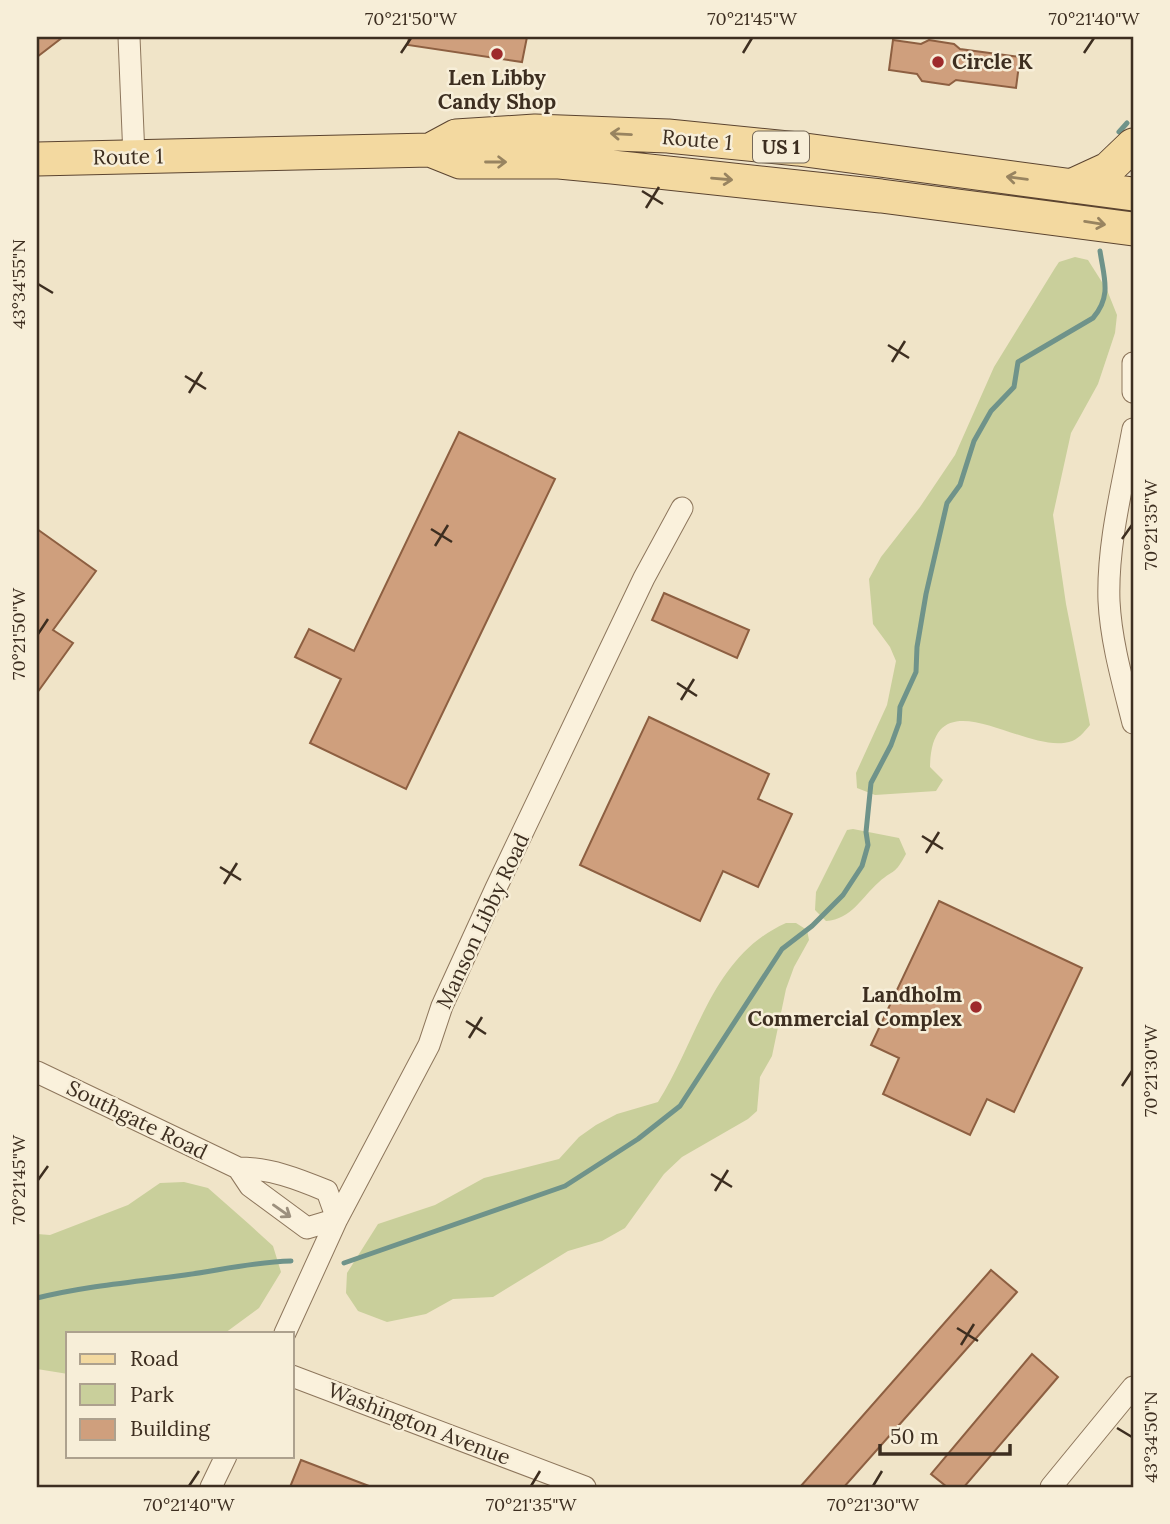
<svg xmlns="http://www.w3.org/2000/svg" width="1170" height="1524" font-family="Lora,serif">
  <rect width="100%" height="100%" fill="#f0e4c8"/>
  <!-- green -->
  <path fill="#c9cf9b" d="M1075,257l13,3 19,30 10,25 -2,18 -17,51 -27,49 -18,82 13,89 24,121c-6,7 -12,15 -21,17 -47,12 -137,-69 -139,25l13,13 -7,11 -61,4 -18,-7 -1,-15 31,-68 9,-44 -6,-14 -17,-23 -4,-45 12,-22 39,-50 35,-52 39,-88 61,-99 4,-6z
    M853,829l46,9 7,16c-12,22 -11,14 -27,28 -18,16 -27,37 -53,39l-11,-11 1,-18 31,-62z
    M786,923h10l11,7 2,10 -15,27 -8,22 -14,67 -12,21 -3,34 -9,8 -66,38 -18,17 -39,54 -23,13 -34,10 -75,46 -40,2 -27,15 -39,8 -29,-11 -12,-18 1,-20 31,-49 57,-19 49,-27 75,-19 20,-22 17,-12 21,-11 41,-12c40,-63 54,-146 128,-179z
    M184,1182l24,6 42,37 23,21 8,26 -22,36 -34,25h-157v41l-31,-5v-135l13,1 78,-30 32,-22z"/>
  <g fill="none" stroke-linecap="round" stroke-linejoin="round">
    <!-- stream -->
    <path stroke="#6f938a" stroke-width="5" d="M1119,132l8,-9
      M344,1263l221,-77 73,-47 42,-33 102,-157 30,-23 31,-31 19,-29 6,-21 -2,-13 5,-49 20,-38 8,-22 1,-16 16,-35 1,-25 9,-53 21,-91 13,-18 14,-44 17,-30 23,-24 4,-25 75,-44c19,-22 11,-40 7,-67
      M37,1298c48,-12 98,-16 148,-23 36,-5 69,-13 106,-14"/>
  </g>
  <!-- building -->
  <path fill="#cf9f7d" stroke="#8d5f41" stroke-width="2" d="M37,37h26l-26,20z
    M409,37h118l-5,25 -114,-17z
    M893,40l28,4 8,-4 25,4 6,5 60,8 -4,31 -60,-8 -7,5 -27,-4 -5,-7 -28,-4z
    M459,432l96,47 -149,310 -96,-46 31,-64 -46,-22 14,-28 45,22z
    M37,529l59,42 -43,59 20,13 -36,50z
    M664,593l85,37 -12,28 -85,-38z
    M649,717l120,57 -11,25 34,15 -34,73 -35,-16 -23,50 -120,-56z
    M939,901l143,67 -68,144 -27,-13 -17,36 -87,-41 16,-36 -28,-13z
    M991,1270l26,22 -173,195h-44z
    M1032,1354l26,23 -94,110h-17l-16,-13z
    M301,1460l68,26v1h-79z"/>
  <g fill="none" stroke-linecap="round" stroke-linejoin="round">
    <!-- street casing -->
    <g stroke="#8d765c" stroke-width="23">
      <path id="street" d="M129,37l5,120
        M1133,363v29
        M1133,429c-10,55 -26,115 -24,172 2,41 14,82 24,122
        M37,1072l201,96c32,0 60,11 89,23l10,28 -30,9 -57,-42 -12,-18
        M285,1333l52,-114 92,-174 13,-39 54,-118 148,-310 38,-70
        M292,1376l293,111
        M211,1487l15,-31
        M1051,1487l82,-100"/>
    </g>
    <!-- primary casing -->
    <g stroke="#5b4430" stroke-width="35">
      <path id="primary" d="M430,150l26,-14 79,-5 133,5 130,13 335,45
        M37,159l393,-9 30,12h99l53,5 269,29 252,33
        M1071,186l37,-17 25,-24"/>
    </g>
    <!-- street -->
    <use href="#street" stroke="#faf1dc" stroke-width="21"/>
    <!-- primary -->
    <use href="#primary" stroke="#f3d9a0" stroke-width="33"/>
  </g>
  <!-- one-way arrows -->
  <defs><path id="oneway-shaft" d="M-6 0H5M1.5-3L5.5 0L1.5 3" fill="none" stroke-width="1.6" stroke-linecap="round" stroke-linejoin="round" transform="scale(1.75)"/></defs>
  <g stroke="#988460">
    <use href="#oneway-shaft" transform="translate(621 134) rotate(-177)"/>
    <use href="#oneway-shaft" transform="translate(496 162)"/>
    <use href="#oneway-shaft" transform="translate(1017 178) rotate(-173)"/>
    <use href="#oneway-shaft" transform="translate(722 179) rotate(5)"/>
    <use href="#oneway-shaft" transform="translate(1095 223) rotate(9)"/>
  </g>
  <use stroke="#9c907e" href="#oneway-shaft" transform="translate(282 1211) rotate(35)"/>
  <!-- ticks -->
  <path fill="none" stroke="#3d2e20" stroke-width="2.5" d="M401,53l10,-15M743,53l9,-15M1084,53l10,-15M642,191l21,13M646,208l13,-21M38,284l15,9M888,345l21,13M892,362l13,-21M185,376l21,13M189,393l13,-21M431,529l21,13M1122,539l10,-14M435,546l13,-21M38,634l10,-15M677,683l20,13M681,700l13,-21M922,836l21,13M926,853l13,-21M220,867l21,13M224,884l13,-21M466,1021l20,13M469,1038l13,-21M1122,1086l10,-15M711,1174l21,13M38,1180l10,-14M715,1191l13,-21M957,1328l21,13M961,1345l13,-21M1117,1428l15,9M189,1486l10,-15M531,1486l9,-15M873,1486l9,-15"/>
  <!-- markers -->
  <g fill="#9e2a2b" stroke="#f7eed8" stroke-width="2.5">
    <circle cx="497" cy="54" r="7"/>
    <circle cx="938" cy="62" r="7"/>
    <circle cx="976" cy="1007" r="7"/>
  </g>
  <g text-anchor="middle" stroke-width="5" stroke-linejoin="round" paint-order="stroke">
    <!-- shield labels -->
    <rect fill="#f7eed8" stroke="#756857" stroke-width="2" x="753" y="131.5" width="56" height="31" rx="5"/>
    <g font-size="19" font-weight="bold" fill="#3d2e20">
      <text x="781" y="154">US 1</text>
    </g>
    <!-- poi labels -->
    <g font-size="21" font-weight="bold" fill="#3d2e20" stroke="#f7eed8" text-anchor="start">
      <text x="952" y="69">Circle K</text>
      <text x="497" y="85" text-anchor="middle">Len Libby<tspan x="497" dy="24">Candy Shop</tspan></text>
      <text x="962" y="1002" text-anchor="end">Landholm<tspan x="962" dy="24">Commercial Complex</tspan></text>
    </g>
    <!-- street labels -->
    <g font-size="21" fill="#3d2e20" stroke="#f7eed8">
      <text transform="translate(697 140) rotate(5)" y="7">Route 1</text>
      <text transform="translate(128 157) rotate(-1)" y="7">Route 1</text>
      <text transform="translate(483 921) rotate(-65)" y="7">Manson Libby Road</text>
      <text transform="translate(137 1120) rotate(26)" y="7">Southgate Road</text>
      <text transform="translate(419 1424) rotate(21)" y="7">Washington Avenue</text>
    </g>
  </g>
  <!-- border -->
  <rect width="1170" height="1524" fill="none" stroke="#f7eed8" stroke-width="77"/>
  <!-- legend -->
  <rect x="66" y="1332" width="228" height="126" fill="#f7eed8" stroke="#ada18e" stroke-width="2"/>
  <rect x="80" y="1354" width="35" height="10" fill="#f3d9a0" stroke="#ada18e" stroke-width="2"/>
  <text x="130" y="1366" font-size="21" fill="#3d2e20">Road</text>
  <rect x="80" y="1384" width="35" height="21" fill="#c9cf9b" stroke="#ada18e" stroke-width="2"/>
  <text x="130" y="1402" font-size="21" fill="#3d2e20">Park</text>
  <rect x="80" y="1419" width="35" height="21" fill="#cf9f7d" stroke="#ada18e" stroke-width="2"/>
  <text x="130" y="1436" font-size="21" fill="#3d2e20">Building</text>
  <!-- scale -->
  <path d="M880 1444v10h130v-10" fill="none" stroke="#3d2e20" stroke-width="3.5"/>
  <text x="890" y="1444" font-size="21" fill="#3d2e20" stroke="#f7eed8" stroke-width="5" paint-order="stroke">50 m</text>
  <rect x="38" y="38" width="1094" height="1448" fill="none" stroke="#3d2e20" stroke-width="2.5"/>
  <g font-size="18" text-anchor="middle" fill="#3d2e20">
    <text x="411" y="25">70°21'50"W</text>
    <text x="752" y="25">70°21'45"W</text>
    <text x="1094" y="25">70°21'40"W</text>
    <text transform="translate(19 284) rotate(-90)" y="6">43°34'55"N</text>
    <text transform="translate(1151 525) rotate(-90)" y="6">70°21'35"W</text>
    <text transform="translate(19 634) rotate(-90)" y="6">70°21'50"W</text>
    <text transform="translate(1151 1071) rotate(-90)" y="6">70°21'30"W</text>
    <text transform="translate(19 1180) rotate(-90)" y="6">70°21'45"W</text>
    <text transform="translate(1151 1437) rotate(-90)" y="6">43°34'50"N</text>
    <text x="189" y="1511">70°21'40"W</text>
    <text x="531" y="1511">70°21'35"W</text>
    <text x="873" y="1511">70°21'30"W</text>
  </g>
</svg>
